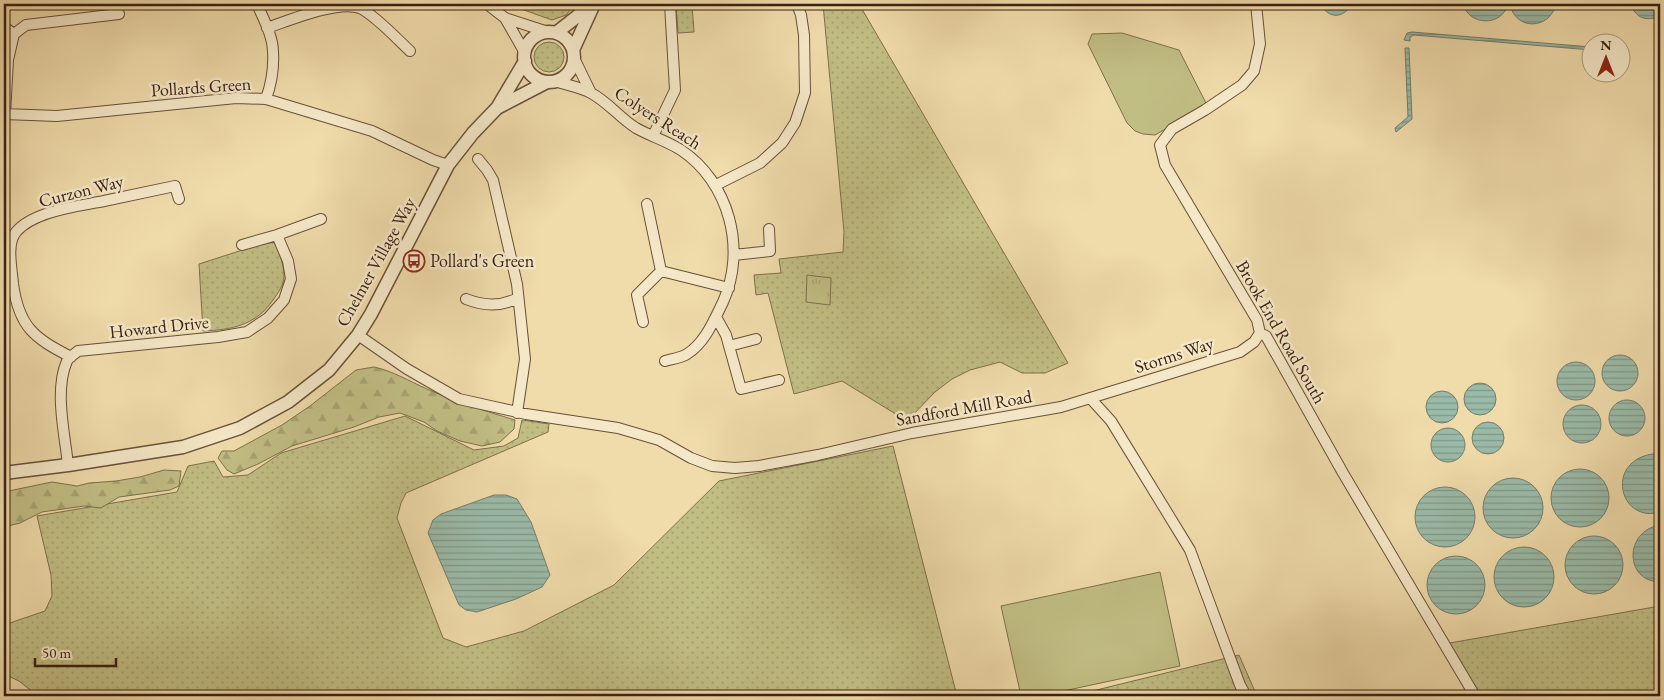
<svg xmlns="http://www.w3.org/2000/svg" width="1664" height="700" font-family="'EB Garamond',serif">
  <defs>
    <pattern id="grass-dots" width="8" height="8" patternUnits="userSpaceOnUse" patternTransform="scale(1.25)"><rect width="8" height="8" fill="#c1be84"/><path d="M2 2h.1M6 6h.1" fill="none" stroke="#a7a371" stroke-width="1.8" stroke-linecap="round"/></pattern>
    <pattern id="forest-firs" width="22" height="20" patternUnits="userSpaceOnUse" patternTransform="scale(1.25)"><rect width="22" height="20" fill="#c1be84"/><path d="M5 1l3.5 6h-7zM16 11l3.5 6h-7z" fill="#a7a371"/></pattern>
    <pattern id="park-tufts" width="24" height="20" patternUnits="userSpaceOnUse" patternTransform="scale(1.25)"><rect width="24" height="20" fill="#c1be84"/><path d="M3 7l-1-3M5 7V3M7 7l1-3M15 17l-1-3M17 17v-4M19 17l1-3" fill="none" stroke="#a7a371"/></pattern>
    <pattern id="water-rules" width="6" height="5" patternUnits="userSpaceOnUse" patternTransform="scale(1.25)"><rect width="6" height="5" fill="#9abba9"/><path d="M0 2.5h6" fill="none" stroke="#7f9888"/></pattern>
  </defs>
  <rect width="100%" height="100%" fill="#f0dbaa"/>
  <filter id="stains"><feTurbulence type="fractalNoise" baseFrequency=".004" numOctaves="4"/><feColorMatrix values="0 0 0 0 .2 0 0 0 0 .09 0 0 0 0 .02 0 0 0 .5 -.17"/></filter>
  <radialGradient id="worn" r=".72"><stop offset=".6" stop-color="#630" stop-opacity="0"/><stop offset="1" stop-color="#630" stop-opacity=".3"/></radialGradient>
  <!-- grass -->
  <path fill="url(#grass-dots)" stroke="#7e704c" d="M507,4h68l-9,11 -14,5z
    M676,4h16l2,28 -16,1z
    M823,4h36l209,359 -23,10h-23l-22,-11 -30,8 -18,9 -17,13 -28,29 -65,-40 -48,13 -26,-101 -12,2 -2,-20 27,-2 -2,-14 64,-7 1,-20z
    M534 57a15 15 0 1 1 30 0a15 15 0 1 1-30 0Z
    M275,242c4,11 9,22 9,34 0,9 -6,17 -11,24 -17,25 -41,30 -70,31l-4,-67 59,-19z
    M405,416l69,34 30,-4 14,-8 4,-18 27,4 -1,8 -142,61 -5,10 -4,15 46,120 23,9 58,-16 90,-46 105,-104 174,-35 64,250h-919l-19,-15 -15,-7v-49l41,-14 7,-15 -1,-21 -14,-59 140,-24 11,-26 26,-5 9,16 25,-2 33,-22z
    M1660,606v90h-178l-38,-52z
    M1239,655l18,41h-185z"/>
  <!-- forest -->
  <path fill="url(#forest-firs)" stroke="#7e704c" d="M374,367c19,4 35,14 53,22 29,13 58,22 88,31l-1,9 -14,13 -18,4 -22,-5 -23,-10 -13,-9 -24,-9 -21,4 -25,10 -62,19 -34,18 -24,10 -7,-4 -9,-12 4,-7h12l48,-26 28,-19 46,-36z
    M164,470l17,1 -2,15 -9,4 -51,7 -18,11 -17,-2 -42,6 -22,11 -16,4v-35l48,-10 25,4 12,-3 27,-2 24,-4z"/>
  <!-- park -->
  <path fill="url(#park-tufts)" stroke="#7e704c" d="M807,275l24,3 -1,27 -24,-3z"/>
  <!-- garden -->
  <path fill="#c1be84" stroke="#7e704c" d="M1122,33l57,17 28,55 -52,30 -12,-1 -8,-3 -8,-8 -39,-79 4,-10z
    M1160,572l20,94 -140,30h-19l-20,-90z"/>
  <!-- water -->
  <path fill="url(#water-rules)" stroke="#747d6d" d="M1321,4h30c-6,15 -24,15 -30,0z
    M1463,4h45c-6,23 -39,22 -45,0z
    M1510,4h46c-6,26 -41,27 -46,0z
    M1631,4h29v12c-13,6 -25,2 -29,-12z
    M1412,32l179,15v3l-177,-15 -4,2v4l-6,-1 3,-7z
    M1405,48h4l3,71 -16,13 -1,-4 13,-11z
    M1602 373a18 18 0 1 1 36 0a18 18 0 1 1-36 0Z
    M1557 381a19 19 0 1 1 38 0a19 19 0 1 1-38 0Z
    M1464 399a16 16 0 1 1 32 0a16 16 0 1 1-32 0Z
    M1426 407a16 16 0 1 1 32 0a16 16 0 1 1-32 0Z
    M1609 418a18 18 0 1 1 36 0a18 18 0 1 1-36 0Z
    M1563 424a19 19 0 1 1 38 0a19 19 0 1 1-38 0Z
    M1472 438a16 16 0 1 1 32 0a16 16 0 1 1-32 0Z
    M1431 445a17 17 0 1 1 34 0a17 17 0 1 1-34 0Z
    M1652,454l8,1v57c-40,12 -56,-50 -8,-58z
    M1551 498a29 29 0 1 1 58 0a29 29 0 1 1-58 0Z
    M1483 508a30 30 0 1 1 60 0a30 30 0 1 1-60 0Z
    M1415 517a30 30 0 1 1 60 0a30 30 0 1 1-60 0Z
    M494,495h12l11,4 14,23 19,53 -8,12 -26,12 -39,13 -11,-2 -7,-5 -31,-72 5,-13 8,-6z
    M1660,525v57c-36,-1 -36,-51 0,-57z
    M1565 565a29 29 0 1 1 58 0a29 29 0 1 1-58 0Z
    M1494 577a30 30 0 1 1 60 0a30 30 0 1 1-60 0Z
    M1427 585a29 29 0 1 1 58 0a29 29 0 1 1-58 0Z"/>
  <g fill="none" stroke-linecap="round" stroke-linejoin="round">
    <!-- minor casing -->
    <g stroke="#685039" stroke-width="12">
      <path id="minor" d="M257,4c6,14 16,32 16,48 1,16 -2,33 -7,47
        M487,4l18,14 43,14
        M1256,4l4,40 -6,27 -12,14 -37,25 -33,19 -12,16 5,20 92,155 3,13 6,3 77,137 132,223
        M505,18l20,35
        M4,27l10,7
        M267,28c23,-8 71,-28 93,-20 16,8 37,31 50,43
        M574,58l17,35
        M555,81c11,4 25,6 36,12 17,9 29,25 45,35 14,8 31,13 45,22 48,32 66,99 42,152 -9,18 -18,41 -36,52 -6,4 -15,5 -22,7
        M4,114l53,2 179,-18 30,1 106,32 61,29 15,5
        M5,114l3,-54 6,-26 12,-9 93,-11
        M653,136l22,-46 -5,-86
        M478,159l9,11 6,10 24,104 8,75 -8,54
        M716,185l44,-22 22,-20 13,-20 10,-30 -1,-58 -3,-20 -4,-11
        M647,204l14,67 68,17
        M242,245l35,-10
        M734,255l36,-4 -1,-22
        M466,299c18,7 34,8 52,-1
        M716,317l10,18 15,54 38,-9
        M643,322l-6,-27 24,-24
        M358,335l49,34 52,30 67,15 92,14 41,12 32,18 21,8 23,2 24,-2 59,-11 94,-22 149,-26 179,-55 14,-10 6,-9
        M729,346l27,-7
        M71,357c-37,-19 -52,-30 -58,-73 -1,-15 -7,-40 3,-52 17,-21 63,-26 88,-31 24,-5 48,-10 71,-15l4,13
        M1091,399l20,22 79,129 50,135 6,11
        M68,465c-3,-30 -14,-75 -1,-104 2,-4 8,-7 11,-10l140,-14 29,-5 21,-14 16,-18 7,-21 -3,-18 -11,-26 44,-16"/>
    </g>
    <!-- tertiary casing -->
    <g stroke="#685039" stroke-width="15">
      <path id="tertiary" d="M524 57a25 25 0 1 1 50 0a25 25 0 1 1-50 0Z
        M556,33l37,-29
        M573,50l21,-46
        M497,108l50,-26
        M4,473l64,-8 115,-18 57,-19 48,-26 41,-32 29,-35 13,-21 77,-149 25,-32 24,-25 28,-47"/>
    </g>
    <!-- minor -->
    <use href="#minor" stroke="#f5e8c8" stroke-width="10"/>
    <!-- tertiary -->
    <use href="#tertiary" stroke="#f5e8c8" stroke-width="12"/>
  </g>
  <!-- icons -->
  <defs>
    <g id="bus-ring" transform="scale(1.125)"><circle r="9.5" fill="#f5e8c8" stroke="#8f2418" stroke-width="1.5"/><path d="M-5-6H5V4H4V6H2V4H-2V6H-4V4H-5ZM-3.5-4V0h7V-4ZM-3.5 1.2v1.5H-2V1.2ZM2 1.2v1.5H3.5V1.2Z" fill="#8f2418"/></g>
  </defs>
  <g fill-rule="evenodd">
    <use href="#bus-ring" x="414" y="261"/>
  </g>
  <g text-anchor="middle" stroke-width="5" stroke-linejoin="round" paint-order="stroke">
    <!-- street labels -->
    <g font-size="18" fill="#3b2113" stroke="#f5e8c8">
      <text transform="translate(201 87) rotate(-4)" y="6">Pollards Green</text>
      <text transform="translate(658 118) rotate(33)" y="6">Colyers Reach</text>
      <text transform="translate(81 191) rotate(-14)" y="6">Curzon Way</text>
      <text transform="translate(376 262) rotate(-61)" y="6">Chelmer Village Way</text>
      <text transform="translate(159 327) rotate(-6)" y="6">Howard Drive</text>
      <text transform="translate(1281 332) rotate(60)" y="6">Brook End Road South</text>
      <text transform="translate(1174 355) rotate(-18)" y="6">Storms Way</text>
      <text transform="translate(964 408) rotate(-10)" y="6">Sandford Mill Road</text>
    </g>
    <!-- poi labels -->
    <g font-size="18" fill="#3b2113" stroke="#f5e8c8" text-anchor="start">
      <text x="430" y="267">Pollard's Green</text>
    </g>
  </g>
  <!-- margin -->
  <rect width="1664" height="700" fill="none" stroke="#f0dbaa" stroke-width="20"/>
  <rect x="5" y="5" width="1654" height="690" fill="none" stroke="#3b2113" stroke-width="2.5"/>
  <rect x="10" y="10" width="1644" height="680" fill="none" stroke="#3b2113"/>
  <!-- north arrow -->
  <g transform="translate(1606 58)"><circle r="24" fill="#f5e8c8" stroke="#ab9880"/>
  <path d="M0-4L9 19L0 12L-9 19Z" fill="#8f2418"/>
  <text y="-8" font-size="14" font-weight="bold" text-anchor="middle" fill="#3b2113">N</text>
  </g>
  <!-- scale -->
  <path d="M35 658v8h81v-8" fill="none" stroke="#3b2113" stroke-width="2.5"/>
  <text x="42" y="658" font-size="15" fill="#3b2113" stroke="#f5e8c8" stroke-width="4" paint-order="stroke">50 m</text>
  <rect width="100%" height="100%" filter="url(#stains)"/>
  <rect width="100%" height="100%" fill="url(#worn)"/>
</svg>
